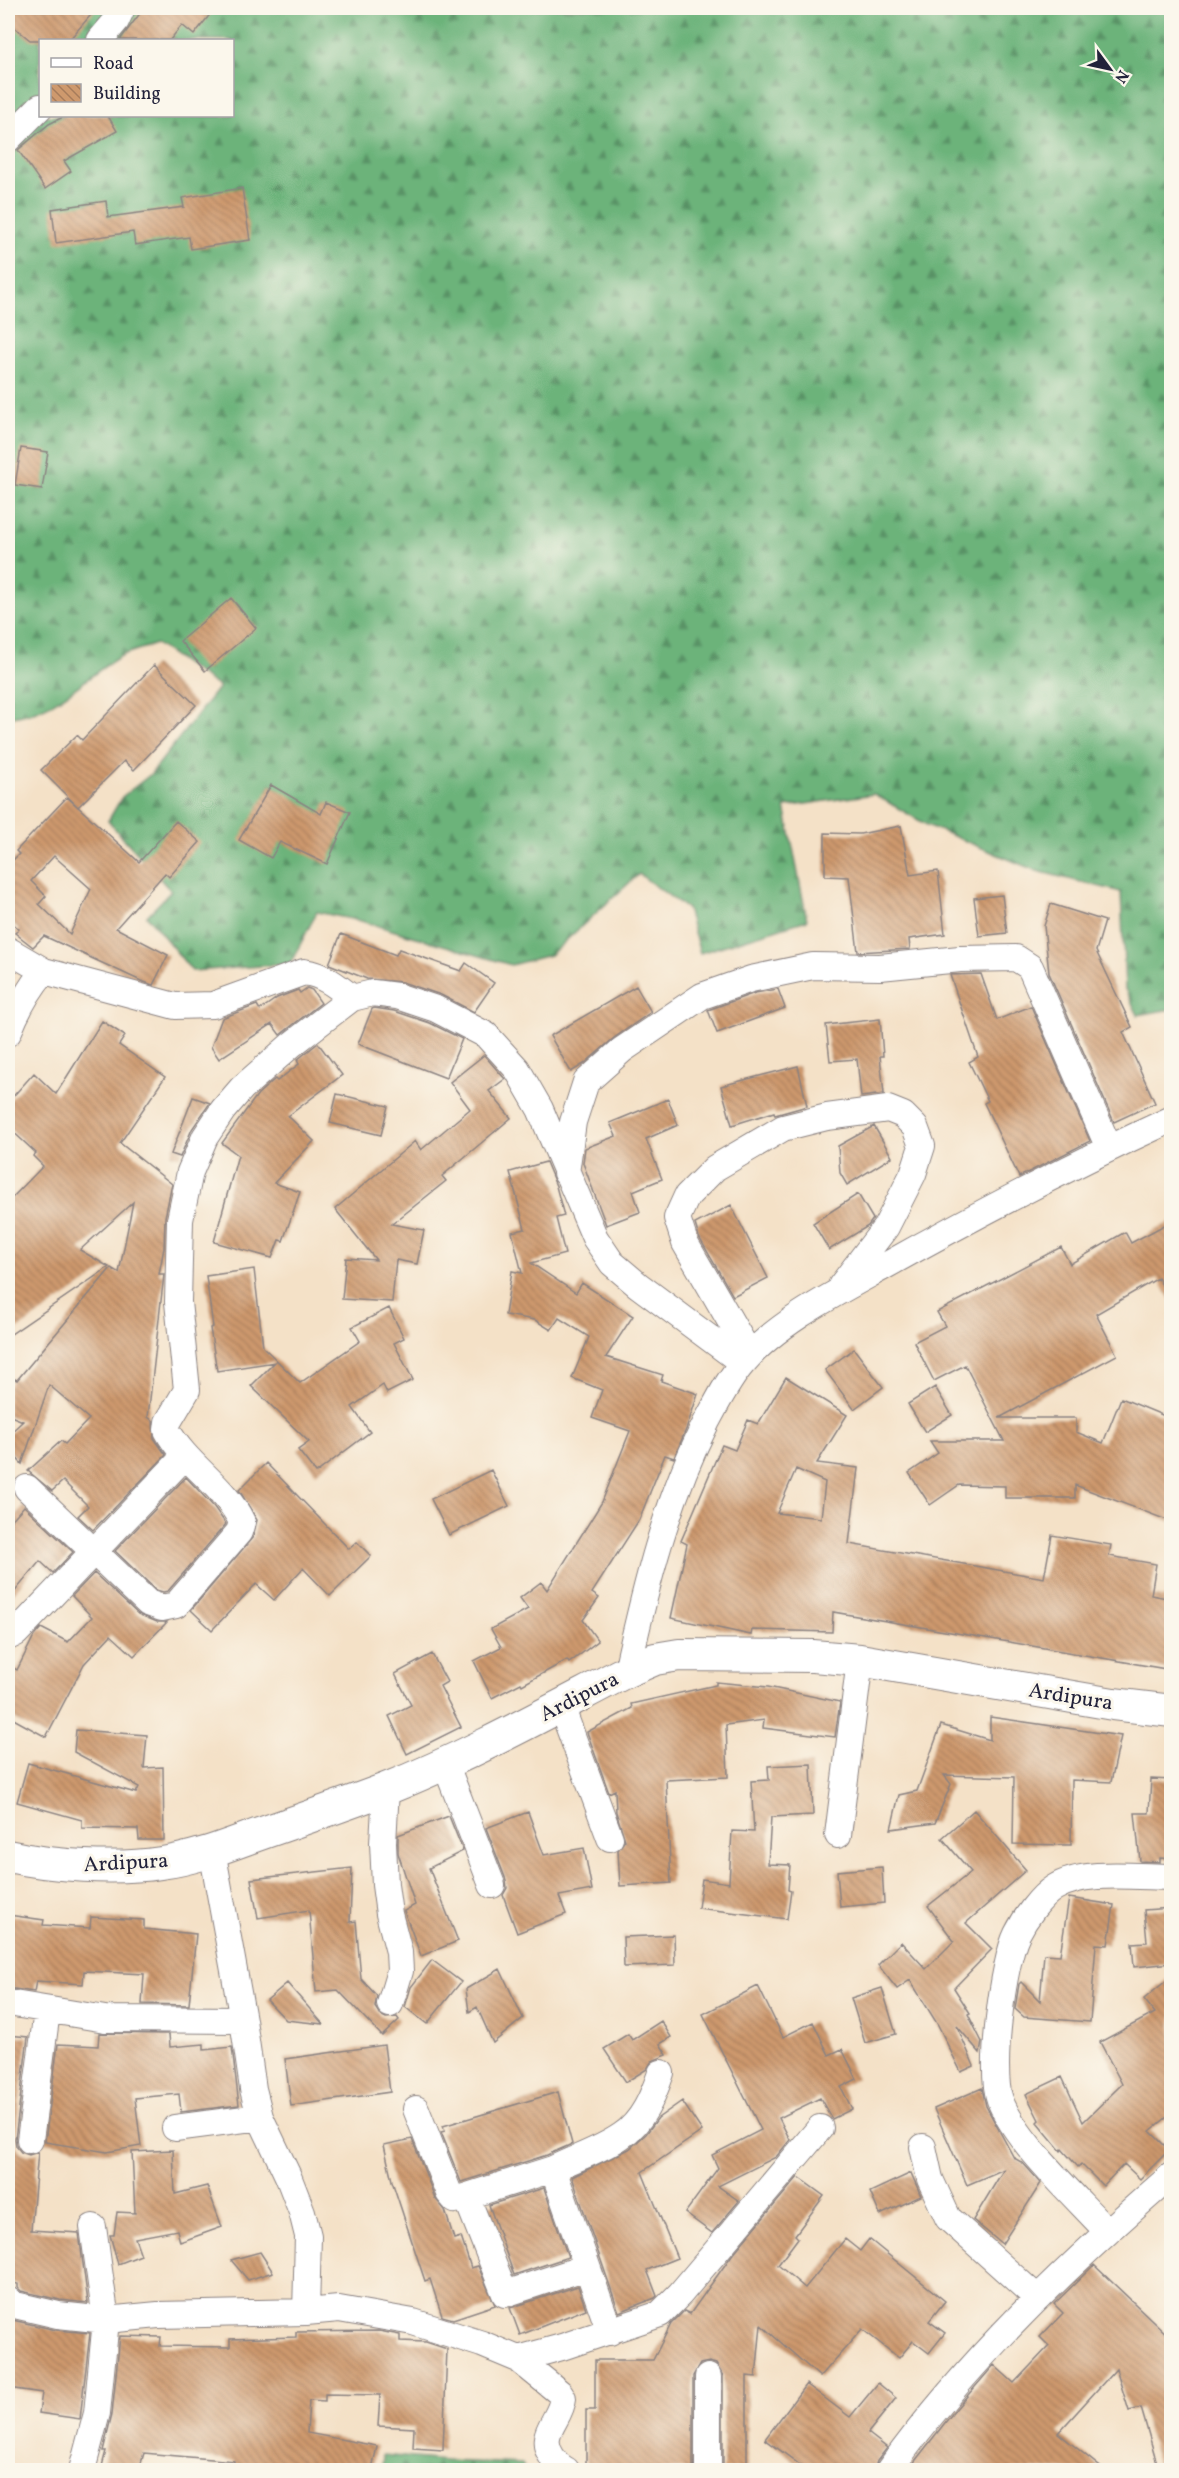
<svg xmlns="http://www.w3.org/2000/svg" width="1179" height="2478" font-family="Vollkorn,serif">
  <defs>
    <pattern id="forest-firs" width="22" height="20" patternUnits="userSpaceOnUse" patternTransform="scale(1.5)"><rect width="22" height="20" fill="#6cb37a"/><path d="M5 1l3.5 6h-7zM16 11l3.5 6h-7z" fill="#589165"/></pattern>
    <pattern id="building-back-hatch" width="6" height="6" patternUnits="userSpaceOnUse" patternTransform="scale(1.5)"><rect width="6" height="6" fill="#ce996d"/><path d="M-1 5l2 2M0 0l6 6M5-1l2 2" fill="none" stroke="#a77c5b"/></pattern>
  </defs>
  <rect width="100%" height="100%" fill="#fbf7ec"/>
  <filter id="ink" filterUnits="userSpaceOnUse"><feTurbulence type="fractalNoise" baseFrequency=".0167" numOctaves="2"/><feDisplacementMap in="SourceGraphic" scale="12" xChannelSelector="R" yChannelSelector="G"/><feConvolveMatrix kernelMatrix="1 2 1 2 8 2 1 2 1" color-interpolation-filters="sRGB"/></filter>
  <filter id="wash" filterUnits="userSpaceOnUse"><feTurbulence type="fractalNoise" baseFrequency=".008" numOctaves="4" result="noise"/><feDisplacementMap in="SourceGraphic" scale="24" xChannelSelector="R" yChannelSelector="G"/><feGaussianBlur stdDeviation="1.35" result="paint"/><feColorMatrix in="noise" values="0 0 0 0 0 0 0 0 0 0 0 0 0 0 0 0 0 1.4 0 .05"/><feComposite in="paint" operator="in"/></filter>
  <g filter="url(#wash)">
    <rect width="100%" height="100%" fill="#f4e1c7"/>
    <!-- forest -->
    <path fill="url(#forest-firs)" stroke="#476a5a" stroke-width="1.5" fill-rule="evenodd" d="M8,8h1163v1001l-33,6 -13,-26 -4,-97 -84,-21 -110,-46 -53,-31 -89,13 22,113 -107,33 -13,-44 -48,-35 -89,81 -39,10 -150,-44 -44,-9 -27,52 -98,7 -45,-55 24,-25 -63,-70 14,-24 29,-23 68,-87 -63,-43c-11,4 -25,7 -35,12 -37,21 -69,60 -113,61v-410l3,-23 -3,-2zM40,40h192v76h-192z
      M383,2455l62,6 77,3 3,6h-143z"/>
    <g id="blocks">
      <!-- building -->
      <path fill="url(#building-back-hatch)" fill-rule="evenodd" d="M8,8h89l-28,32h-39l-22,-18z
        M144,8h71l-21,27 -12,-10 -12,15h-50z
        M65,116h43l9,15 -53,30 7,10 -26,18 -27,-39 31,-26z
        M242,188l8,52 -59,9 -2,-12 -54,8 -2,-13 -77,11 -4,-34 54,-8 2,16 76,-10 -2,-9z
        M21,448l27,4 -6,37 -27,-4z
        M231,598l25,30 -51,43 -25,-30z
        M154,665l42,40 -62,65 -10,-9 -46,46 -37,-37 36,-35 5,5z
        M271,785l50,29 5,-12 24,10 -23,52 -47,-22 -9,16 -32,-18z
        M67,797l72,65 37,-41 24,21 -31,35 -4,-4 -49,55 52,27 -15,30 -12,-4 -97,-45 -11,11 -18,-14 4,-4 -11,-10v-54l11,-11 -3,-3zM54,856l37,33 -21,45 -31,-30 7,-8 -15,-15z
        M901,826l9,49 28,-4 7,63 -36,5 1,10 -52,3 -9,-75 -24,-1v-43l35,1z
        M1002,895l5,38 -28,3 -5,-38z
        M1051,904l54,17 -9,30 36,76 -9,5 32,71 -41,19 -65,-149 -5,-47z
        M341,934l55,21 3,-6 62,22 5,-8 28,20 -20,29 -33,-17 -39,-13 -35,-3 -38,-15z
        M981,974l16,46 34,-14 59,135 -71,36 -35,-74 4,-2 -19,-39 9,-5 -28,-82z
        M636,986l15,26 -37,26 -30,26 -13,8 -21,-36z
        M307,988l5,2 9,13 -41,32 -8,-11 -53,35 -8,-12 11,-29 35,-13 3,5 17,-12 21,-8 2,3z
        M778,989l7,19 -68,25 -9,-23 47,-17z
        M374,1008l20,3 36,12 32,16 -16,39 -88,-34 14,-35z
        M880,1019l3,37h-3l4,38 -23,3 -4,-38 -27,2 -4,-36z
        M102,1021l23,15 -6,9 46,32 -45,66 52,41 -7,33 -1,31 -5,26h5l-16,143 5,4 1,17 12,17 -73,75 -15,-14 10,-10 -25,-25 -11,10 -24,-20 33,-30 4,3 24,-25 -40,-34 -27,79 -14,-15v-14l15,-14 -15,-6v-24l4,-13 5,2 94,-112 8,5 14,-71 -53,48 29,17 -101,69v-134l35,-36 -10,-10 3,-3 -28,-26v-25l26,-29 22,21z
        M318,1043l24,32 -54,41 26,25 -40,42 26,9 -17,49 -4,-1 -7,18 -58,-16 24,-87 -16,-12 36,-49 17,-15 2,2 22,-17 -2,-4z
        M484,1055l21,24 -16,12 22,27 -69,58 4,5 -54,43 32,6 -7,34 -21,-4 -4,42 -50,-3 4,-41 30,2 -41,-51 80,-68 6,9 49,-41 -20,-27z
        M798,1066l9,40 -32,9 -1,-3 -42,13 -11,-39z
        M337,1094l51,12 -7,29 -51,-12z
        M193,1097l17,6 -18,26 -12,28 -9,-3z
        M668,1099l10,26 -32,14 16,40 -29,12 7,21 -34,13 -23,-62 2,-15 31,-12 -6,-13z
        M874,1126l18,31 -45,28 -7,-12 -2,-27z
        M546,1162l10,24 8,30 -8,2 9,36 -34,9 45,30 6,-10 51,33 -27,41 57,18 -2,6 37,13 -11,33 -13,31 -9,-3 -26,65 -47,73 7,5 -16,22 15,21 -29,22 -2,-3 -45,25 -1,-2 -29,15 -18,-37 27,-14 -10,-18 37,-20 -8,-11 21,-16 6,8 55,-88 28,-71 -38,-13 10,-28 -30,-12 17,-41 -30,-19 -8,12 -16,-10 -30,-5 7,-44 10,2 -10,-41 13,-3 -15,-57z
        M858,1194l15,25 -5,7 -39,24 -16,-27z
        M731,1205l37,73 -35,18 -34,-59 -4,-13z
        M1172,1221v82l-14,-25 -62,36 21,41 -118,63h77v14l27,11 18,-45 51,21v103l-97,-37v13h-70v-12l-46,-1 -29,20 -21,-32 29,-20 -8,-12h74l-39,-76 -31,16 -20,-39 31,-16 -8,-14 124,-65 9,17 55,-32 6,11z
        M254,1269l9,78 37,36 60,-42 -8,-14 37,-19 15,30 -10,5 19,37 -26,13 -4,-8 -31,22 18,25 -54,41 -18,-23 11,-8 -58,-56 24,-24 -58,9 -7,-43 3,-1 -7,-51z
        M854,1349l29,38 -29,22 -29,-39z
        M786,1377l61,38 -30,48 41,5 -9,76 195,34 8,-43 59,10 -2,11 47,8 -5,31 21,4v71l-339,-58 -1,20 -80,-2 -1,5 -80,-17 16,-74 -6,-3 41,-96 13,5 13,-30 10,4zM796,1469l29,13 -4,36 -44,-5z
        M935,1387l17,28 -27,17 -17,-28z
        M266,1463l83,86 8,-7 14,14 -41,40 -27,-28 -29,32 -18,-16 -44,46 -21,-20 62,-73 4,-17 -18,-30z
        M491,1470l18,36 -60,29 -18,-36z
        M186,1477l28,30 12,17 -58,67 -5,1 -7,-2 -41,-39z
        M24,1506l49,46 -20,21 -13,-12 -32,39v-76z
        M94,1573l44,41 19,8h10l-33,34 -23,-21 -27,29 -38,73 -38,-21v-51l9,5 17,-34 7,-8 27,14 24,-25 -20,-21z
        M432,1654l15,28 -7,4 21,41 -54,27 -18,-38 22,-11 -16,-31z
        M716,1682l52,5 72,15 -5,35 -72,-9 1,-8 -38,5 2,52 -62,3 5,103 -51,3 -2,-36 7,-10 -9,-28 -1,-22 -6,3 -22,-61 45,-24 -1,-4 85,-19z
        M990,1717l131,19 -10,46 -39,-2 -1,65 -58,-1 1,-67 -70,-2 7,9 -16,39 -44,6 8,-34 18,-4 24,-66 49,15z
        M76,1730l71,5 -3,33 19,-1 1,73h-25l-1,-11 -56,-1v-8l-65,-18 11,-39 108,30 3,-6 -65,-35z
        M811,1764l2,51 -42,2 -3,47 22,1 -2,25 3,1 -4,28 -89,-11 4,-29 27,4 3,-52 22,1 -3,-51 18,-1 -1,-14z
        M1151,1779l21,1v79l-12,-1v4l-20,-1 -5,-48h14z
        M974,1810l52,60 -60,53 26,26 -38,39 16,25 -2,1 14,28 -2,11 -23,-27 17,40 -13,6 -23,-47 -28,-45 -13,9 -19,-24 23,-23 25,27 28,-28 -26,-35 43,-34 -29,-34z
        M528,1812l16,43 40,-7 8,42 -33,6 7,18 -49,19 -14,-38 4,-7 -1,-8 -20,-52z
        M449,1816l14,35 -34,17 29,73 -37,15 -17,-45 11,-6 -17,-52v-18z
        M882,1867l2,36 -44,4 -3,-36z
        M352,1868l-2,54 6,-1 5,58 16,17 -2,11 5,8 6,3 11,-1 2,3 -17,16 -44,-46 -22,2 -7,-82 -51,8 -7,-39z
        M1069,1898l45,7 -6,40 -12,-1 -6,78 -66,-5 -9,-8 4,-25 2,-2 19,19 4,-47 16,1z
        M1172,1908v55l-38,4 -2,-24 15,-1 -3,-32z
        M8,1915l36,5 -1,5 47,3 1,-11 53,3v9l52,5 -7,71 -47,-1 2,-30 -60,-3 -1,13 -47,-3 -2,11 -26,-4z
        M674,1935l1,30 -51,2 -1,-30z
        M432,1960l29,22 -34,42 -22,-17 6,-20z
        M500,1969l23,49 -30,25 -16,-36 -8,5 -3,-23z
        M1172,1976v137l-22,18 19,19 -29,29 -16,-15 -21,22 -22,-22 -3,3 -16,-18 -1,2 -24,-29 2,-2 -13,-26 36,-17 21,45 39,-38 -22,-42 55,-29 -11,-14z
        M287,1983l36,41 -37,-4 -19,-20z
        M758,1986l25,51 30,-15 16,33 13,-6 15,30 -16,8 11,22 -20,10 -12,-21 -41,20 11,22 -14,17 -58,29 21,15 -27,32 -27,-20 33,-45 -6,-13 49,-25 -58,-116z
        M882,1988l14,46 -31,9 -14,-45z
        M661,2021l10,16 -11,7 7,11 -15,6 -5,8 -21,13 -22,-33 24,-15 4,6z
        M99,2033l70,1 1,13 34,-3v6l28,-3 7,58 -58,7 -2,-18 -44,4 6,48 -34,6 -62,-10 13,-98 40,2z
        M8,2035l20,2 -13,102 1,7 5,6 8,3 9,-3 -7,78 48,3 9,70 -28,-3 -39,-9 -3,-3v-4l-10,-2z
        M384,2045l6,47 -99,14 -6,-47z
        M982,2088l4,18 28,52 9,5 18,20 -39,61 -29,-24 31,-51 -37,16 -33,-76z
        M558,2092l14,52 -25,11 -86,27 -20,-50 4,-1 -2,-5z
        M682,2101l20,30 -60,41 35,86 -30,12 10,26 -2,2 -36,14 -47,-135 57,-28 17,-15 12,-16z
        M412,2139l23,59 10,12 9,29 7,-2 10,31 7,-2 17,39 -42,14 -11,-3 -12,-37 -5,2 -33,-100 -8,-36z
        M173,2150l2,44 32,-8 15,41 -42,15 -3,-12 -42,8 6,17 -23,9 -8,-29h4l3,-23 18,1 -3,-61z
        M911,2173l10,23 -41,19 -10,-23z
        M798,2177l26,19 -29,39 3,3 -20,27 27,23 40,-49 15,12 9,-12 76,62 -16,20 16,12 -16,20 -16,-12 -14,17 -37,-29 -42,48 -59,-52 -5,52 -9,-1v94h-24v-94l-7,-12 -7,-2 -9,2 -7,12v94h-107v-60h9v-50h58l18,-36 13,-13 6,3 42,-59z
        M544,2188l24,69 -54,18 -25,-70z
        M260,2252l13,20 -25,8 -17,-20z
        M1094,2265l78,74v131h-13l-18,-62 -12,3 -13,-42 -58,64 46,37h-196l47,-60 39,-45 20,18 35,-37 -9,-9 23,-24 -9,-9z
        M578,2286l8,23 -66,26 -10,-27z
        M8,2319l48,11 34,3 -10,86 -41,-6 3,-20 -34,-5z
        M379,2331l21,4v6l26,1 21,7 -4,101 -30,-2 1,-20 -36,-2 2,-31 -55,-1v7l-16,-1 -2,33 70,13 -5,24h-101v-2l-37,-1v-6l-90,-8 -5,17h-38l5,-19h-3l9,-37 8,-78 41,1 -1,9 70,1v-8l66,-2v-5z
        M878,2383l18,15 -28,35 19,15 -10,13 -3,9h-67l-42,-31 41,-55 44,33z"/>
    </g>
  </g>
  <g filter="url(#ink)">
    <use href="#blocks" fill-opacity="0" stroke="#8b8281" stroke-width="1.5"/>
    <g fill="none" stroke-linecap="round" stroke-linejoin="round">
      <!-- minor casing -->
      <g stroke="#8b8281" stroke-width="28">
        <path id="minor" d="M100,40l16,-19 6,-13
          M8,139l32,-32
          M8,950l36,21 131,35 38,-1 91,-33c20,3 33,14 48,26
          M8,1033c9,-23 19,-42 36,-62
          M566,1173l7,-51 13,-40 36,-32 80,-54 49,-17 62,-13 67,1 80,-8 56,-1 14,9 79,181
          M750,1355l-65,-112 -8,-25 10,-22 28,-28 68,-40 44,-11 61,-8 15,6 12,12 7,19 -9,28 -27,53 -45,59
          M27,1488l121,115 14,5 14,-3 63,-73 3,-10c-17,-36 -56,-57 -75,-92l1,-8 19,-32 -9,-88 2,-82 10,-48 15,-35 18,-27 19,-22 49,-43 61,-47 21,-5 24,3 39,13 50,26 31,34 23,40 55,129 17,25 26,22 105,78
          M8,1637l8,-4 168,-176
          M627,1671c19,-86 40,-172 80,-250 11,-20 21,-41 36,-58 33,-40 97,-72 142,-97 93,-52 189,-102 287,-147
          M561,1706l49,132
          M445,1763l47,122
          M386,1789l-3,54 2,42 4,29 10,38 1,19 -10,33
          M838,1835l22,-175
          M212,1850l31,170 10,69 7,28 28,59 14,36 6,24 -2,76 33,-3 74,13 69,22 36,15 44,-12 98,-33 20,-20 140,-166
          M8,2003l97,16 138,1
          M416,2109l33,84 6,7 98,-31
          M175,2128l85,-11
          M30,2140l17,-129
          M923,2147l7,32 18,39 89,80
          M467,2198l38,96 82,-27
          M1107,2231c-31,-34 -92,-90 -107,-131 -11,-29 3,-138 17,-166 8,-16 23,-37 37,-46 29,-19 84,-11 118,-11
          M8,2300l7,5 43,10 48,5 52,-5 148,-3
          M610,2332l-57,-163c22,-11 48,-19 68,-33 22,-14 32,-40 40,-63
          M518,2359l42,34 3,5c-2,22 -27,36 -11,59 4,6 8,10 14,13
          M708,2377v93
          M82,2470l15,-57 9,-93 -13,-93
          M889,2470c79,-110 180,-206 283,-295"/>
      </g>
      <!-- tertiary casing -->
      <g stroke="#8b8281" stroke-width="34">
        <path id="tertiary" d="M8,1856c44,10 108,14 153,7 39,-5 77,-22 113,-34 38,-13 75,-26 112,-40 83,-33 162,-77 241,-118l28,-12 24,-4 134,1 47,4 253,44 59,7"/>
      </g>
      <!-- minor -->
      <use href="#minor" stroke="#fff" stroke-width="26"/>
      <!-- tertiary -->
      <use href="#tertiary" stroke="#fff" stroke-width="32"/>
    </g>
  </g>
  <g text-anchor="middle" stroke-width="6" stroke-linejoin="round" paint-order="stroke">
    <!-- street labels -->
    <g font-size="21" fill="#22223b" stroke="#fbf7ec">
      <text transform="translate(579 1696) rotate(-27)" y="7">Ardipura</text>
      <text transform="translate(1071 1696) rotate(9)" y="7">Ardipura</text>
      <text transform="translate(126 1862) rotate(-3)" y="7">Ardipura</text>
    </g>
  </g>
  <!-- margin -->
  <rect width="1179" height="2478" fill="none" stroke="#fbf7ec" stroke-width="30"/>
  <!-- legend -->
  <rect x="39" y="39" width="195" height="78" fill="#fbf7ec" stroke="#a4a2a5" stroke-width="1.5"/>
  <rect x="51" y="58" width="30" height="9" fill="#ffffff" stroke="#a4a2a5" stroke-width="1.5"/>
  <text x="93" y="69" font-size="18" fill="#22223b">Road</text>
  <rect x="51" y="84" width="30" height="18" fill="url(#building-back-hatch)" stroke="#a4a2a5" stroke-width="1.5"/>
  <text x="93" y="99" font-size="18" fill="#22223b">Building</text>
  <!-- north arrow -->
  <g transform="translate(1110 69) rotate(123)" stroke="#fbf7ec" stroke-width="4.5" paint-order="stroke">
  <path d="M0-4.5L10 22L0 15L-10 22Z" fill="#22223b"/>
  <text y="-9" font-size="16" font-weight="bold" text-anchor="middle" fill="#22223b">N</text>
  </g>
</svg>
